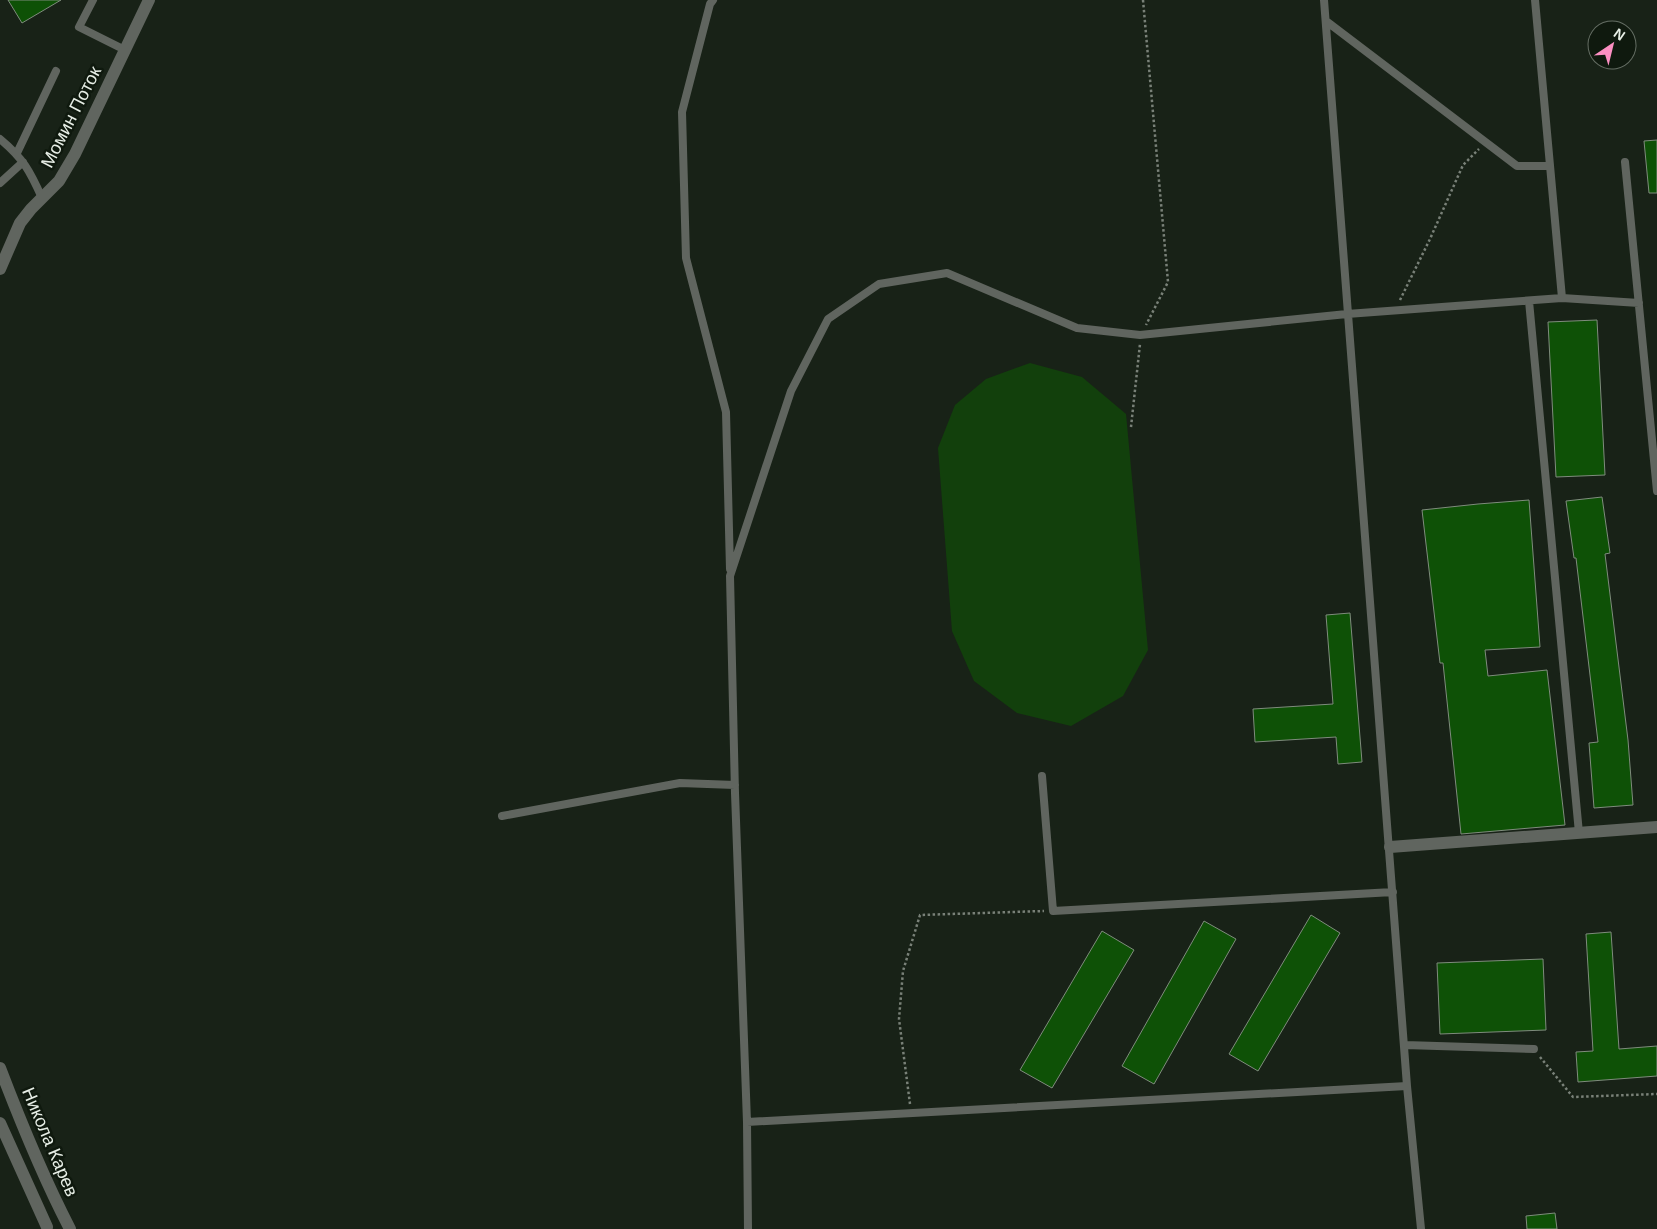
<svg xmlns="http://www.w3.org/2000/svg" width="1657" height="1229" font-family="Helvetica,sans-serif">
  <rect width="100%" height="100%" fill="#182217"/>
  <!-- green -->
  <path fill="#12400c" d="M1030,363l52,14 44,37 22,236 -25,46 -52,30 -54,-13 -43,-32 -22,-50 -14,-183 17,-43 31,-26z"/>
  <!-- building -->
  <path fill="#0e5106" stroke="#7f8c7d" d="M8,0h53l-39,23z
    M1657,140v53h-8l-5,-52z
    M1597,320l8,155 -49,2 -8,-155z
    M1602,497l8,56 -5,1 23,186 5,65 -39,3 -5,-65 9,-1 -22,-184h-2l-8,-57z
    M1529,500l11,147 -55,3 3,26 59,-6 18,155 -104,9 -18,-171h-3l-18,-153 56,-6z
    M1350,613l12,149 -24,2 -2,-27 -81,5 -2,-33 80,-5 -7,-89z
    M1311,915l29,18 -82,138 -29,-17z
    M1204,921l32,18 -82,145 -32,-18z
    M1102,931l32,19 -82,138 -32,-18z
    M1611,932l8,117 38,-3v30l-79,6 -2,-30 17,-1 -7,-117z
    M1543,959l3,71 -106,4 -3,-71z
    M1555,1213l2,16h-30l-1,-13z"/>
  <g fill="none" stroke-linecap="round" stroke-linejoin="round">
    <!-- path -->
    <path stroke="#798178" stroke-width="2.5" stroke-dasharray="2.5 2.5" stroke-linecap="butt" d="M1143,0l25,282 -22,43
      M1400,300l30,-61 33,-74 16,-16
      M1131,427l9,-83
      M1540,1057l33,40 84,-3
      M910,1104l-11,-85 4,-48 17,-56 124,-4"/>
    <!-- service -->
    <path stroke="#60655f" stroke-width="8" d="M93,0l-14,27 46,23
      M713,0l-3,4 -28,108 4,146 40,154 4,157
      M1324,0l83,1086 14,143
      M1535,0l27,298
      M1326,21l191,145h32
      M0,139c23,19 30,32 42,59
      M17,153l39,-82
      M1625,162l32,329
      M0,183l23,-21
      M1529,301l50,532
      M1042,776l11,135 340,-19
      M502,816l178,-33 55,2
      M1405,1045l129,4
      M747,1122l660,-36
      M748,1229l-1,-107 -12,-329 -5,-217 61,-185 37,-72 51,-35 68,-11 130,55 63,7 207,-21 215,-16 77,5"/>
    <!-- minor -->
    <path stroke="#60655f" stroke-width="12" d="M1390,847l267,-20
      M0,1123l47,104"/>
    <!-- tertiary -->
    <path stroke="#60655f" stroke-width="12" d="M0,269l20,-46 11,-14 28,-28 16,-27 74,-154
      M0,1068c21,55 43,109 70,161"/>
  </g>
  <g text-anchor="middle" stroke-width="5" stroke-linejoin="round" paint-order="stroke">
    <!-- street labels -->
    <g font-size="18" fill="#e7eee6" stroke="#0f190e">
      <text transform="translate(71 117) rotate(-63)" y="6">Момин Поток</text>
      <text transform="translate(50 1142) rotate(67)" y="6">Никола Карев</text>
    </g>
  </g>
  <!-- north arrow -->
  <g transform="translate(1612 45) rotate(35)"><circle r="24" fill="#0f190e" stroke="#656e64"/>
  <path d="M0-4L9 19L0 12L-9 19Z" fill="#fc8fc2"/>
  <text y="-8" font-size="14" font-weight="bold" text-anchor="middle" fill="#e7eee6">N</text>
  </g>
</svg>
